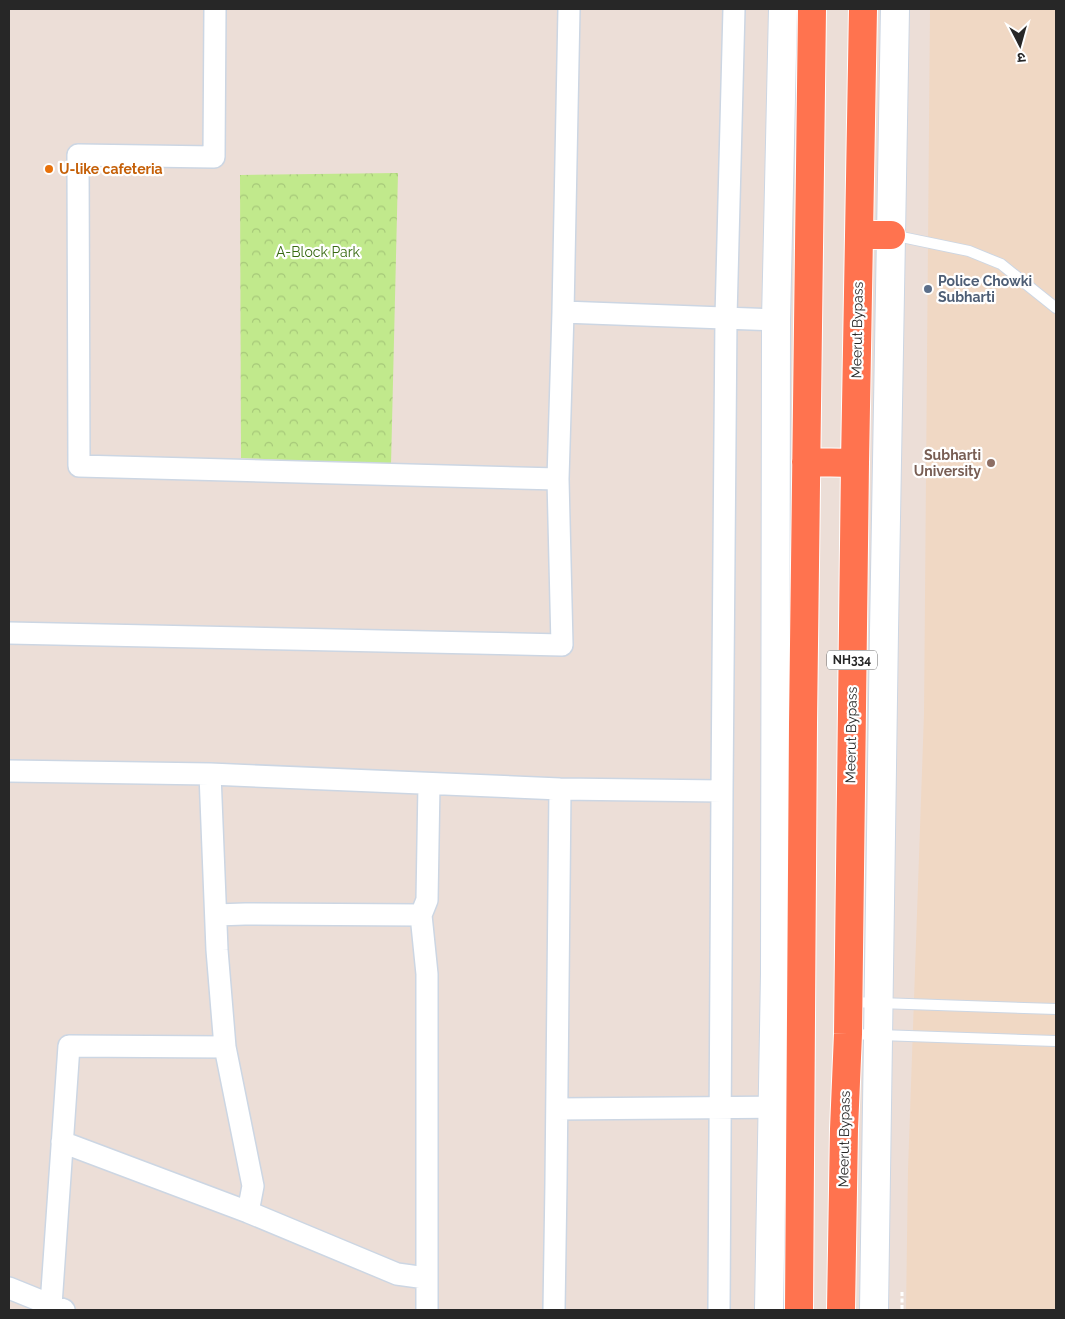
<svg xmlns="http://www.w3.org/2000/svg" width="1065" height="1319" font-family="Raleway,'Noto Sans Devanagari',sans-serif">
  <defs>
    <pattern id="park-crowns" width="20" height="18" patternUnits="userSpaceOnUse" patternTransform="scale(1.25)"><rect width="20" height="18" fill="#c1e98c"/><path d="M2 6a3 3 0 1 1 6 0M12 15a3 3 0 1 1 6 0" fill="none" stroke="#a6c879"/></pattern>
  </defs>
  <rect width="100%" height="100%" fill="#ecded7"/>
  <!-- education -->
  <path fill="#f0d8c4" d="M930,9h126v1301h-150l2,-140 16,-456z"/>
  <!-- park -->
  <path fill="url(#park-crowns)" d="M398,173l-7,292 -150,-7 -1,-283z"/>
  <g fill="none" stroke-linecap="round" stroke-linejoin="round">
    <!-- lane casing -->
    <g stroke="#ccd6e3" stroke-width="12">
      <path id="lane" d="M892,235l77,16 32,13 55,44
        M850,1002l206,7
        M850,1034l206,7"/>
    </g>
    <!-- street casing -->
    <g stroke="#ccd6e3" stroke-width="24">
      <path id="street" d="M215,9l-1,148 -136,-2 1,311 479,13
        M563,312l6,-303
        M9,633l553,12 -4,-166 5,-167 213,8
        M9,771l201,3
        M216,915l29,-1 176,1
        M557,1109l230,-2
        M62,1142l186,70 149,62 29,4
        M248,1212l5,-26 -28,-139 -8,-97 -7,-176 350,15 162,2 4,-474 8,-308
        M9,1288l42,17
        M64,1310l-13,-5 18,-259 156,1
        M427,1310v-336l-6,-59 6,-15 2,-116
        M554,1310l2,-127 4,-394
        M719,1310l3,-519"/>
    </g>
    <!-- secondary casing -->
    <g stroke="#ccd6e3" stroke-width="30">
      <path id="secondary" d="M769,1310l6,-336 1,-654 7,-311
        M874,1310l10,-679 11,-622"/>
    </g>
    <!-- highway casing -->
    <g stroke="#fff" stroke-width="30">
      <path id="highway" d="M859,235h32
        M806,462l49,1
        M799,1310l4,-586 9,-715
        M841,1310l3,-181 4,-95 7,-571 8,-454"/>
    </g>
    <!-- path -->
    <path stroke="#fff" stroke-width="3" stroke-dasharray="4 2.5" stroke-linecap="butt" d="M902,1292v18"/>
    <!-- lane -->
    <use href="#lane" stroke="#fff" stroke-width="10"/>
    <!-- street -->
    <use href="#street" stroke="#fff" stroke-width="21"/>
    <!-- secondary -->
    <use href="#secondary" stroke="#fff" stroke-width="28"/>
    <!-- highway -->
    <use href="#highway" stroke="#ff734f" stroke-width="28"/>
  </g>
  <!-- markers -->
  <circle fill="#e8710a" stroke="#fff" stroke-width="2" cx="49" cy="169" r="5"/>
  <circle fill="#5c6f8a" stroke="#fff" stroke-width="2" cx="928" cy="289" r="5"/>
  <circle fill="#8d6e63" stroke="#fff" stroke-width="2" cx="991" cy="463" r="5"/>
  <g text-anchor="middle" stroke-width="4.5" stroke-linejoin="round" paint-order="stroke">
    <!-- shield labels -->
    <rect fill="#fff" stroke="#686868" stroke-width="1" x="827" y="650.5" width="50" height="19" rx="4"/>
    <g font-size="12" font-weight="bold" fill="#272727">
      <text x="852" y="664">NH334</text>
    </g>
    <!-- food labels -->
    <g font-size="14" font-weight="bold" fill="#c56008" stroke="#fff" text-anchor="start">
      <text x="59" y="174">U-like cafeteria</text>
    </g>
    <!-- park labels -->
    <g font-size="14" fill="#386a12" stroke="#fff">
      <text x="318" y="257">A-Block Park</text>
    </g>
    <!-- service labels -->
    <g font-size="14" font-weight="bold" fill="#4e5e75" stroke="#fff" text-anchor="start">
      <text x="938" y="286">Police Chowki<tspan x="938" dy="16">Subharti</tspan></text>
    </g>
    <!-- street labels -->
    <g font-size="14" fill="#272727" stroke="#fff">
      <text transform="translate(857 330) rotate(-89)" y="5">Meerut Bypass</text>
      <text transform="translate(851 735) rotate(-89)" y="5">Meerut Bypass</text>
      <text transform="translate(844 1139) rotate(-89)" y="5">Meerut Bypass</text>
    </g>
    <!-- education labels -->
    <g font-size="14" font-weight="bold" fill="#785e54" stroke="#fff" text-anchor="end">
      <text x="981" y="460">Subharti<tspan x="981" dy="16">University</tspan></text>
    </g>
  </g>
  <!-- border -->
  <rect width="1065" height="1319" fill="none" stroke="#272727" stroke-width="20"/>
  <!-- north arrow -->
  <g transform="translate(1020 45) rotate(174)" stroke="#ffffff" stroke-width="4" paint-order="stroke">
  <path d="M0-4L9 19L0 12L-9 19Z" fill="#272727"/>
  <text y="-8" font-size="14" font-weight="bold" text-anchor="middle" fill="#272727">उ</text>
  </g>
</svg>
